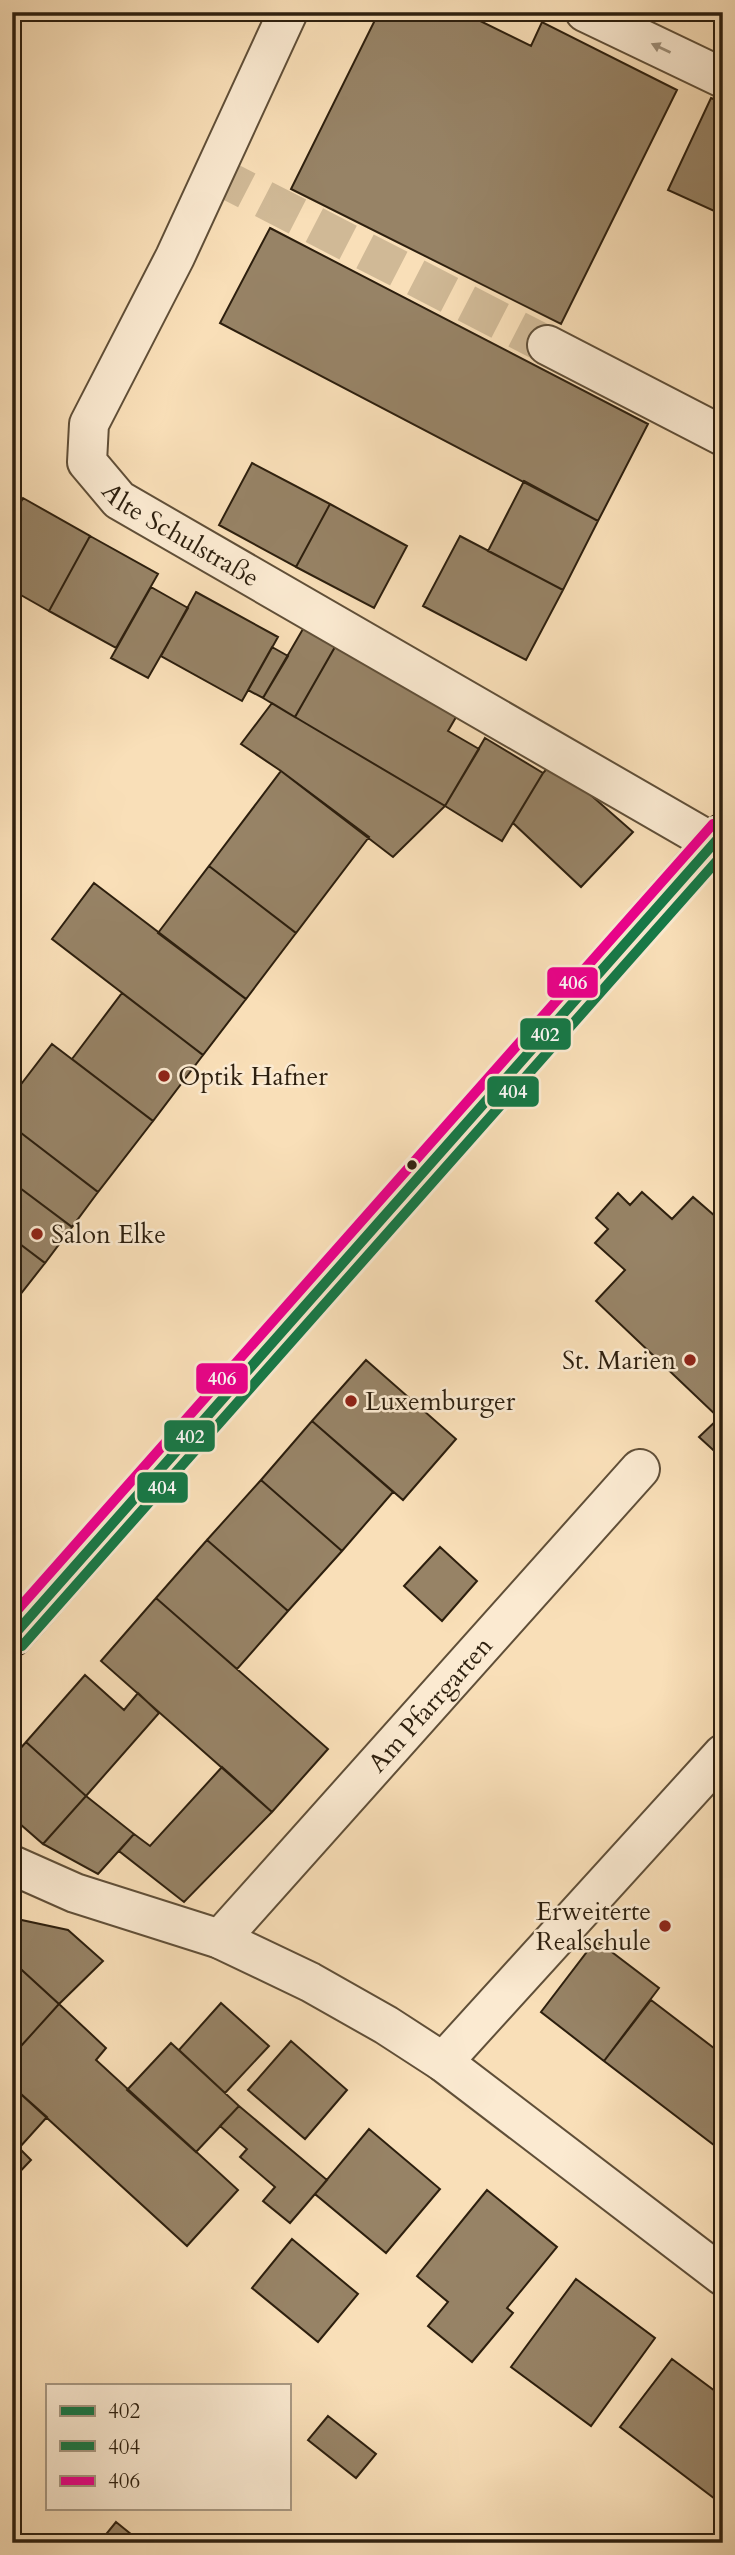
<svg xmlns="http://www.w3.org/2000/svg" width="735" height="2555" font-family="Cardo,serif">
  <rect width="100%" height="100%" fill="#f9dfb8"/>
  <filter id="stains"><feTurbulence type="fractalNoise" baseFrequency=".00286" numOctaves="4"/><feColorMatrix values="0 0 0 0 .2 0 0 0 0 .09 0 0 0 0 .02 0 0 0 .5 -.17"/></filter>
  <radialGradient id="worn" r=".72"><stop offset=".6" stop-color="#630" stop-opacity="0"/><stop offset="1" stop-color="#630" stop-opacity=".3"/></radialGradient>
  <!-- building -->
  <path fill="#978366" stroke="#2d1f0e" stroke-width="2" d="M379,12h83l69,34 11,-24 135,68 -116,234 -270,-135z
    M711,98l12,5v112l-55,-25z
    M270,228l378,196 -50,97 -378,-198z
    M252,463l78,41 -34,63 -77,-42z
    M524,481l74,40 -35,69 -75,-39z
    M23,498l67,38 -41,75 -37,-21v-72z
    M330,504l77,42 -33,62 -78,-41z
    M90,536l68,38 -42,74 -67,-37z
    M460,536l103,54 -37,70 -103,-54z
    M151,587l37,21 -40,70 -37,-20z
    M196,592l82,45 -36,64 -81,-45z
    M307,622l32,18 -44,77 -32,-19z
    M339,640l120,72 -11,19 31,18 -34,57 -150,-89z
    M272,647l16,9 -25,42 -15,-8z
    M272,703l23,14 150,89 -52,51 -112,-86 -40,-27z
    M485,738l58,35 -41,68 -57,-35z
    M553,762l80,70 -52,55 -68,-64 30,-50z
    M281,771l88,66 -73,96 -87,-67z
    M209,866l87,67 -50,66 -88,-66z
    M94,883l152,116 -43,56 -151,-116z
    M122,993l81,62 -50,66 -81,-62z
    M52,1044l101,77 -55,71 -86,-66v-30z
    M12,1126l86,66 -26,35 -60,-45z
    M12,1182l60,45 -27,36 -33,-25z
    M642,1192l30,27 21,-22 30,26v236l-24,-22 20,-19 -123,-117 29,-31 -30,-27 13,-14 -12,-11 22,-25 12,12z
    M12,1238l33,25 -33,42z
    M366,1360l90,79 -53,61 -91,-79z
    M312,1421l81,71 -51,59 -81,-71z
    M261,1480l81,71 -54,60 -81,-71z
    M207,1540l81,71 -51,58 -81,-71z
    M440,1547l37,34 -35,40 -38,-35z
    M156,1598l172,151 -56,63 -171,-151z
    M85,1675l39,35 14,-17 21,20 -73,83 -60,-54z
    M26,1742l60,54 -43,48 -31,-27v-59z
    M222,1767l50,45 -88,90 -65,-51 15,-17 16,12z
    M86,1796l48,38 -36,40 -55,-30z
    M12,1915l5,4 51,11 35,31 -44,43 -47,-43z
    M596,1940l63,48 -55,73 -63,-49z
    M12,1961l47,43 -47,52z
    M651,2000l72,55v97l-119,-91z
    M221,2003l48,43 -44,47 -46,-43z
    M59,2004l47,44 -10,12 142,130 -51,56 -175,-160v-30z
    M291,2041l56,49 -42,49 -57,-49z
    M171,2043l68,63 -43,46 -69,-62z
    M12,2086l35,31 -28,31 12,12 -19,20z
    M239,2106l88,74 -37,43 -27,-22 12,-14 -35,-30 7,-8 -27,-23z
    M369,2129l71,60 -54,64 -71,-59z
    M487,2190l70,57 -50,61 6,5 -41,49 -44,-36 20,-24 -31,-26z
    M292,2239l66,55 -40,48 -66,-54z
    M576,2279l79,59 -64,88 -80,-59z
    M672,2359l51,38v108l-103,-78z
    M328,2416l48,38 -20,24 -48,-38z
    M116,2522l26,21h-43z"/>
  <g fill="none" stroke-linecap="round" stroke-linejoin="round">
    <!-- minor-tunnel -->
    <path stroke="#d0b996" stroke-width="38" stroke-dasharray="38 19" stroke-linecap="butt" d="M213,173l334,172"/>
    <!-- minor casing -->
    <g stroke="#604f38" stroke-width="42">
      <g id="minor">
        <path id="s1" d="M288,12l-113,245 -86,167 -2,38 32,38 594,343"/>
        <path d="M585,12l138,66"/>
        <path d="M547,345l176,91"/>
        <path d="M12,1865l63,28 145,46 90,43 76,43 57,37 280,214"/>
        <path id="s2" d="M220,1939l420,-470"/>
        <path d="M443,2062l280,-308"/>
      </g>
    </g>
    <!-- major casing -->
    <g stroke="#2d1f0e" stroke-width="42">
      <path id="major" d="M12,1637l711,-804"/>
    </g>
    <!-- minor -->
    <use href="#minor" stroke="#fbead1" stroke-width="38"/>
    <!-- major -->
    <use href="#major" stroke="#f9dfb8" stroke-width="38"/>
    <!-- bus-1 casing -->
    <g stroke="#fbead1" stroke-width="16">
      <path id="bus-1" d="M12,1637l711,-804"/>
    </g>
    <!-- bus-2 casing -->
    <g stroke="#fbead1" stroke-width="16">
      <path id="bus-2" d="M22,1646l701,-792"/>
    </g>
    <!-- bus-3 casing -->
    <g stroke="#fbead1" stroke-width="16">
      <path id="bus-3" d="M12,1616l701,-792"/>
    </g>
    <!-- bus-1 -->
    <use href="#bus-1" stroke="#157947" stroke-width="10"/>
    <!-- bus-2 -->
    <use href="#bus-2" stroke="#157947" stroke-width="10"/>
    <!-- bus-3 -->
    <use href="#bus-3" stroke="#ec008c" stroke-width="10"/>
  </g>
  <!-- one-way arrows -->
  <defs><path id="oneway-solid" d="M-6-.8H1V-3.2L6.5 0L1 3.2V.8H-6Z" transform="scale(1.75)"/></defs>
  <use fill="#9e8f79" href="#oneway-solid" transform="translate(661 48) rotate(-155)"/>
  <!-- markers -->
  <g fill="#8f2418" stroke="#fbead1" stroke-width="2.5">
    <circle cx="164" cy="1076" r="7"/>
    <circle cx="37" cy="1234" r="7"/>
    <circle cx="690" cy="1360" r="7"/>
    <circle cx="351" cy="1401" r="7"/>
    <circle cx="665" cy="1926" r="7"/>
  </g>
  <circle fill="#2d1f0e" stroke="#fbead1" stroke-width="2.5" cx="412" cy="1165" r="6"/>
  <g text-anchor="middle" stroke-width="5" stroke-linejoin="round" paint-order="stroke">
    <!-- street labels -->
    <g font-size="26" fill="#2d1f0e" stroke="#fbead1">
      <text dy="9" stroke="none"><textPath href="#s1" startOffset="616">Alte Schulstraße</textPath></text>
      <text dy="9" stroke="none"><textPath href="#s2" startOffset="315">Am Pfarrgarten</textPath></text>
    </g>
    <!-- poi labels -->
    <g font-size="26" fill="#2d1f0e" stroke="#fbead1" text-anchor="start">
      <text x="178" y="1085">Optik Hafner</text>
      <text x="51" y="1243">Salon Elke</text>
      <text x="676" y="1369" text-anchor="end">St. Marien</text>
      <text x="365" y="1410">Luxemburger</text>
      <text x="651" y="1920" text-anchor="end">Erweiterte<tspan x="651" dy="30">Realschule</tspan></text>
    </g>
  </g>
  <g stroke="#fbead1" stroke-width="2.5">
    <rect x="546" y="966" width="53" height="33" rx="7" fill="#ec008c"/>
    <rect x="519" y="1017" width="53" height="34" rx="7" fill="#157947"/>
    <rect x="486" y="1075" width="54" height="33" rx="7" fill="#157947"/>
    <rect x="195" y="1362" width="54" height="33" rx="7" fill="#ec008c"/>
    <rect x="163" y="1419" width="53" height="34" rx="7" fill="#157947"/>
    <rect x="136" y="1471" width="53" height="33" rx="7" fill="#157947"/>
  </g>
  <g font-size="19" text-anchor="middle" font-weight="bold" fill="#fff">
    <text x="573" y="989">406</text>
    <text x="545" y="1041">402</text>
    <text x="513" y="1098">404</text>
    <text x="222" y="1385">406</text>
    <text x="190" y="1443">402</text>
    <text x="162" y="1494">404</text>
  </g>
  <!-- margin -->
  <rect width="735" height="2555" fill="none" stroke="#f9dfb8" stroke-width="42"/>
  <rect x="14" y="14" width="707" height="2527" fill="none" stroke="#2d1f0e" stroke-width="3.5"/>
  <rect x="21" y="21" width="693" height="2513" fill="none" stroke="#2d1f0e" stroke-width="2"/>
  <!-- legend -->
  <rect x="46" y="2384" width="245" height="126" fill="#fbead1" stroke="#a99983" stroke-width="2"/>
  <rect x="60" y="2406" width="35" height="10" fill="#157947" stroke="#a99983" stroke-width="2"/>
  <text x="108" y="2418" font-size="21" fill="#2d1f0e">402</text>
  <rect x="60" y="2441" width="35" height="10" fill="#157947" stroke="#a99983" stroke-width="2"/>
  <text x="108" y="2454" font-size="21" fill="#2d1f0e">404</text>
  <rect x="60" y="2476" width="35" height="10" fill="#ec008c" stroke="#a99983" stroke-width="2"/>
  <text x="108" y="2488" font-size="21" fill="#2d1f0e">406</text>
  <rect width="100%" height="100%" filter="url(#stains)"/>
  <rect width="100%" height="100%" fill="url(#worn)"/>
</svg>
